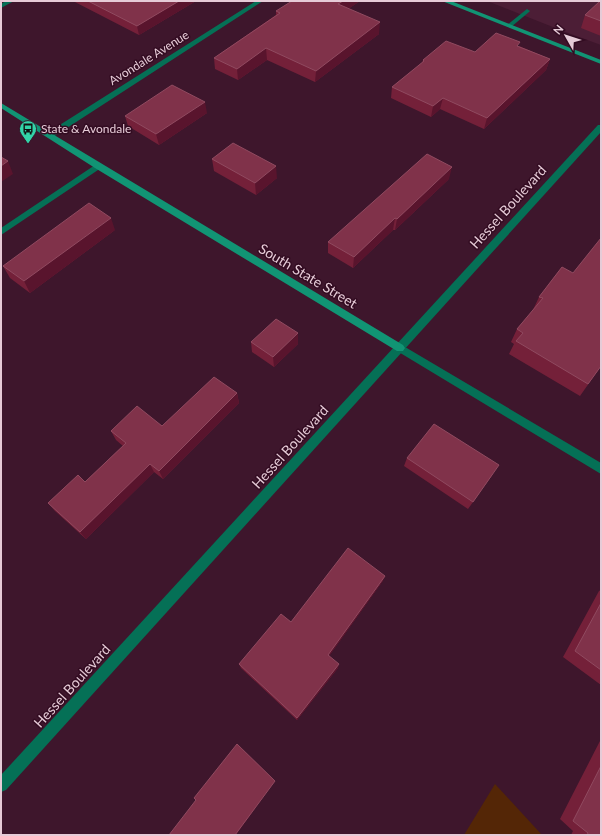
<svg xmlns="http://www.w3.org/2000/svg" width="602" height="836" font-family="Lato,sans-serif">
  <rect width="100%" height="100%" fill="#3e162c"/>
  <!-- built -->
  <path fill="#4c1e36" d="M487,1h114v44l-38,-14z"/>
  <!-- green -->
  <path fill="#542606" d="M495,784l47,51h-78z"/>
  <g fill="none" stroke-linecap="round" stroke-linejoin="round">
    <!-- service -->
    <path fill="#057056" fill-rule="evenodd" d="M527,9l3,2 -1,1 -18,15h-4v-2z"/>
    <!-- minor -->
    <path fill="#057056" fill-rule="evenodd" d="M6,1h8l-13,7v-4z
      M256,1h7l-210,136h-6v-4z
      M98,163l3,1v4l-100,67v-7z
      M400,344l201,119v11l-204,-123 -2,-3 2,-3z"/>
    <!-- tertiary -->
    <path fill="#057056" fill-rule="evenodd" d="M598,125h3v7l-595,658 -5,2v-17z"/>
    <!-- secondary -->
    <path fill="#119474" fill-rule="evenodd" d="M442,1h9l150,59v4z
      M1,103l402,242 2,3 -2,3h-6l-302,-183 -94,-60z"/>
  </g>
  <!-- wall -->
  <path fill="#742039" d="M73,1h123l-57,34z
    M360,1l-12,8 31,25 -64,48 -48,-22 -29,20 -23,-11 -1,-11 62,-43v-4z
    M601,1v35l-20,-8 4,-13z
    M519,46l31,13 -4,11 -62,59 -44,-20 -9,8 -40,-19 1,-11 30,-24 1,-3 52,-8z
    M207,113l-48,32 -31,-19 -3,-10z
    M212,159l65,19 -21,17 -42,-24z
    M449,179l-54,51h-2l-40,38 -25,-15v-11z
    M115,230l-85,63 -20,-15 -7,-12z
    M562,267l39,99 -21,30 -71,-42 5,-10 -3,-2 6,-13 16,-19 6,-13z
    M251,342l47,2 -24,23 -22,-15z
    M237,393l2,10 -76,76 -9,-7 -68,67 -31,-28 -7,-8 37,-21 38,-36 -7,-6 -5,-9 51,-5z
    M407,458l86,16 -25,35 -64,-43z
    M385,576l-3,6 -53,74 9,12 -41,52 -56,-52 -2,-4 52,-42z
    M601,590v95l-38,-28 36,-66z
    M601,739v96h-30l2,-4 -13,-12z"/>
  <!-- shaded-wall -->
  <path fill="#59142d" d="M179,1h17l-57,34 -2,-9z
    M343,1h17l-22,15v-12z
    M380,22l-1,12 -64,48 1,-11z
    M266,48l1,12 -29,20 -1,-11z
    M550,59l-4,11 -62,59 3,-11z
    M443,98l-3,11 -9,8 2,-11z
    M205,102l2,11 -48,32 -3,-11z
    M8,161l5,13 -12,8v-16z
    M276,166l1,12 -21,17 -1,-12z
    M452,167l-3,12 -54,51 2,-11z
    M111,218l4,12 -85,63 -6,-12z
    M395,218l-2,12 -40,38 1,-11z
    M298,333v11l-24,23 -1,-10z
    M237,393l2,10 -76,76 -4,-8z
    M150,464l4,8 -68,67 -6,-7z
    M385,576l-3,6 -55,77 1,-4z
    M339,664l-1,4 -41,52v-2z
    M237,744l38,37 -39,54h-1z"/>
  <!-- building -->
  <path fill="#80324a" stroke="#904a60" d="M88,1h91l-42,25z
    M292,1h51l-5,3 42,18 -64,49 -50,-23 -29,21 -23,-11 66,-45 -4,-2z
    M600,1h1v20l-16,-6z
    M496,33l24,9 -3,4 33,13 -63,59 -44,-20 -10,8 -41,-19 32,-26 -1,-1 23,-19 29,11z
    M172,85l33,17 -49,32 -31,-18z
    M233,143l43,23 -21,17 -43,-24z
    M427,154l25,13 -55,52 -2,-1 -41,39 -26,-15z
    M1,157l7,4 -7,5z
    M89,203l22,15 -87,63 -21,-15z
    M601,238v128l-13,18 -72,-43 7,-8 -6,-4 26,-31 -4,-1 23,-30 11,6z
    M276,319l22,14 -25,24 -22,-15z
    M214,377l23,16 -78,78 -9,-7 -70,68 -32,-29 30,-28 7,7 41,-39 -15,-12 26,-25 25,20z
    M434,424l65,41 -26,37 -66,-44z
    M348,548l37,28 -57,79 11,9 -42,54 -58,-54 42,-50 10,8z
    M601,603v67l-26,-19z
    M237,744l38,37 -40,54h-66l27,-35 -2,-2z
    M601,766v69h-14l1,-2 -15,-12z"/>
  <!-- icons -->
  <defs>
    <g id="bus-pin" transform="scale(0.9)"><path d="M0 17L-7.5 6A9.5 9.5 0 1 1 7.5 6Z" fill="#33d4a8" stroke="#330c22"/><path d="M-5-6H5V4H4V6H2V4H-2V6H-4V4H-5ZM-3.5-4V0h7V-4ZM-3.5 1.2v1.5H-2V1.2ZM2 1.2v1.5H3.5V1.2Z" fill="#111"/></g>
  </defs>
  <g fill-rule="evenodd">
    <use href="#bus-pin" x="28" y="129"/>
  </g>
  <g text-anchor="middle" stroke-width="3" stroke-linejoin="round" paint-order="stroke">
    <!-- far-street labels -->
    <g font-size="12" fill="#e6cbd7" stroke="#330c22">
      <text transform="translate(149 58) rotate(-32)" y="4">Avondale Avenue</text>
    </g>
    <!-- far-poi labels -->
    <g font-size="12" fill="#e6cbd7" stroke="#330c22" text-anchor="start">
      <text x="41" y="133">State &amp; Avondale</text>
    </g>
    <!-- street labels -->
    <g font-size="14" fill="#e6cbd7" stroke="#330c22">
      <text transform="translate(508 207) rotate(-48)" y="5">Hessel Boulevard</text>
      <text transform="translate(308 276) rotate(31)" y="5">South State Street</text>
      <text transform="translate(290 447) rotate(-48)" y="5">Hessel Boulevard</text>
      <text transform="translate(72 686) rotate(-48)" y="5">Hessel Boulevard</text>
    </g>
  </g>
  <!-- border -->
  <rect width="602" height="836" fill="none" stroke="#e6cbd7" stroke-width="4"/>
  <!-- north arrow -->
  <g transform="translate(566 36) rotate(309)" stroke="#330c22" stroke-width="3" paint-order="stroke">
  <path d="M0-3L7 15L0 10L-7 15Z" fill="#e6cbd7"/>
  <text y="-6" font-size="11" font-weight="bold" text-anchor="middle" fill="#e6cbd7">N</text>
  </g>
</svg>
